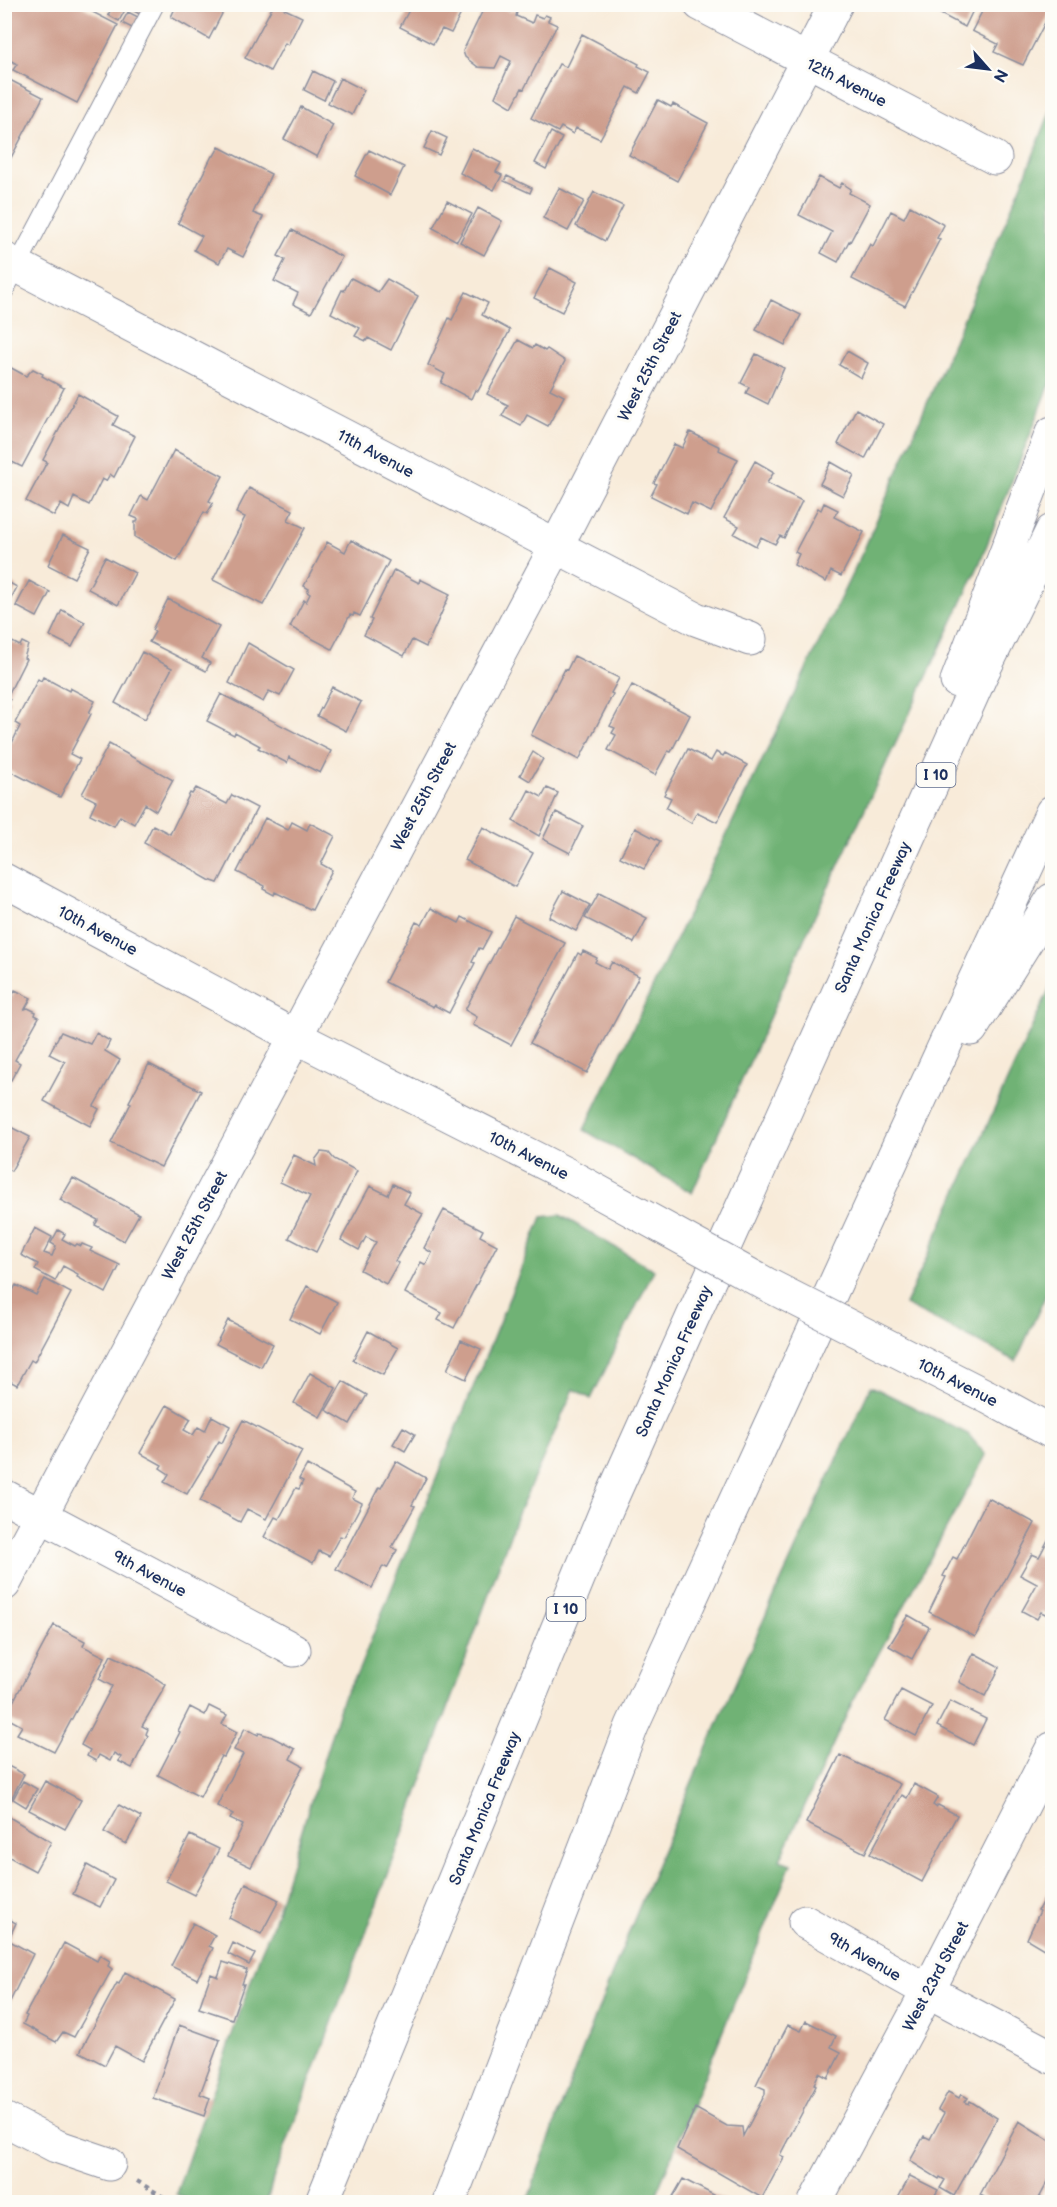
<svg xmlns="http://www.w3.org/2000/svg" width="1057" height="2207" font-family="'Balsamiq Sans',sans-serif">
  <rect width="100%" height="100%" fill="#fdfcf7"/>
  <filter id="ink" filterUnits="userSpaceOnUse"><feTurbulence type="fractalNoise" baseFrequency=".0167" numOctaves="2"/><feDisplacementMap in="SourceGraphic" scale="12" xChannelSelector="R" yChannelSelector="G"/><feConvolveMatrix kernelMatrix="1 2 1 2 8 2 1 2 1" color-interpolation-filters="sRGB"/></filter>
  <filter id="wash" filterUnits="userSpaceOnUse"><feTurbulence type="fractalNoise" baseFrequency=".008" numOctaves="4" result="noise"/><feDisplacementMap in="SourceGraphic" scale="24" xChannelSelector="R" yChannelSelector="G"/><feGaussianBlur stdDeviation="1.35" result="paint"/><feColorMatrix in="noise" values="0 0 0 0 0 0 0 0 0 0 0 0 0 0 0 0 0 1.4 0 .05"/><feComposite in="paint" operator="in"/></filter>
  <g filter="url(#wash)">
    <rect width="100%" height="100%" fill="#f8ebd9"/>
    <!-- forest -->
    <path fill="#70b274" stroke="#467069" stroke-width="1.5" d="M1052,107v272l-73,186 -174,372 -113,256 -108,-63 281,-583 159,-368z
      M1052,983v298l-36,80 -111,-56z
      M560,1215l94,55 -63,129 -17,-10 -58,129 -117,327 -126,334 -6,23h-76l-15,-8 85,-242 11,-25 71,-230 15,-25 184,-455z
      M871,1386l97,48 18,21 -134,248 -72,157 11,4 -138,338h-126c97,-279 219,-548 344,-816z"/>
    <g id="blocks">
      <!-- building -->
      <path fill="#ce9e8d" d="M4,4h73l41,21 -41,78 -64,-33 4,-6 -13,-7z
        M114,4l11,6 -6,11 -11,-6z
        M121,4h27l-5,12z
        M177,4h41l7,4 -16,31 -38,-22z
        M274,4l28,13 -14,28 -3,-2 -15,28 -25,-13z
        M398,4h68l-15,29 -9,-4 -9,15 -33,-17 9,-17z
        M486,4h15l-1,3 11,5 1,-2 5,2 -1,4 16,7 3,-8 8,3 2,-3 5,2 -2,4 9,4 -33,64 -2,-1 -10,19 -17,-10 16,-36 -10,-5 -6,12 -17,-1 -13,-10 -2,-6z
        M934,4h42l-11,23 -34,-18z
        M986,4h66v5l-29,56 -29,-13 4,-8 -26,-13z
        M128,12l12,6 -6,11 -12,-6z
        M582,34l57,30 -1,2 12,6 -11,21 -11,-6 -28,52 -24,-11 -3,6 -12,-7 -3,5 -27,-14 28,-54 7,3z
        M313,71l20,10 -9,19 -20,-10z
        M4,77l39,20 -39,74z
        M340,78l24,12 -12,25 -24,-12z
        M658,100l13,7 2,-3 35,19 -31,58 -48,-26z
        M301,107l32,18 -16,32 -33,-18z
        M432,131l15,7 -8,17 -15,-7z
        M551,132l11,6 -16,31 -11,-6z
        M219,147l52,27 -18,39 10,4 -20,40 -16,-8 -8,14 -25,-13 8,-14 -24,-13 34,-67h2z
        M472,148l29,15 -5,9 6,3 -8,15 -34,-17z
        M369,150l35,17 -14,28 -35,-19z
        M507,176l25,12 -2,5 -26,-12z
        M819,177l20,11 3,-5 9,6 -2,4 21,11 -20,38 -1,-1 -11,21 -17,-9 11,-21 -33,-17z
        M559,188l25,13 -16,30 -25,-13z
        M594,192l29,14 -18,35 -29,-15z
        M447,201l25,13 -15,27 -24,-13z
        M910,206l34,19 -7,13 3,1 -35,67 -53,-27 18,-35 3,2 18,-35 13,7z
        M478,208l24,13 -18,34 -24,-13z
        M292,230l50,27 -31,56 -18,-9 5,-11 -24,-12 11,-21 -7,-4z
        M550,268l27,14 -15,30 -28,-14z
        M351,278l27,14 9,-13 31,17 -27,54 -23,-12 -2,3 -11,-5 5,-8 -29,-15 11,-23 2,1z
        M466,292l22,11 -6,12 28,15 -32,61 -3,-1 -4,9 -30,-16 4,-9 -17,-9 21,-47 3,2z
        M771,300l30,15 -16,30 -29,-15z
        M518,340l15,8 2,-3 10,6 2,-2 18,12 -15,28 14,7 -16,30 -21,-11 -6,11 -19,-10 6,-11 -21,-11z
        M847,351l21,12 -7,15 -22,-13z
        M756,354l28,14 -16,36 -22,-11 3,-6 -8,-4z
        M4,364l22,12 7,-7 10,5 -1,2 22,12 -42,79 -18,-9z
        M78,394l40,22 -5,9 22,11 -21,41 -4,-3 -4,7 -4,-2 -13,26 -15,-8 -5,12 -8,-5 -7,12 -28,-15 21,-39 -4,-2z
        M856,409l27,15 -18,35 -27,-15z
        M690,432l30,15 -1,3 19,9 -27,53 -19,-9 -5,11 -36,-18 6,-12 -3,-1 20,-39 8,4z
        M174,450l49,26 -14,25 4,2 -6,11 -3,-2 -27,49 -42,-24v-15h2l1,-3 -7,-3 10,-20 7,4z
        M755,461l19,11 -7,11 35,18 -18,37 -4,-2 -5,8 -14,-7 -5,9 -22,-12 5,-8 -15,-8z
        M831,462l23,13 -11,21 -23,-12z
        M249,488l44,22 -5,10 17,8 -42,77 -50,-25 32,-63 -9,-4z
        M824,503l14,7 -4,7 30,15 -23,44 -10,-5 -5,11 -32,-17 5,-11 -4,-2 23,-44 3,2z
        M63,535l27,13 -16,30 -26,-13z
        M351,540l38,21 -29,55 -6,-3 -1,3 -3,-1 -18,34 -42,-22 14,-27 2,2 4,-8 -3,-2 2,-3 -5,-3 23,-44 18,10z
        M105,557l30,16 -17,32 -30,-16z
        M394,570l25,13 1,-4 30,15 -24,53 -14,-7 -8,16 -40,-21 8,-15 -2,-1z
        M4,580l13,7 -13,25z
        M29,581l21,11 -13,25 -21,-11z
        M168,599l51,28 -17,31 8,5 -4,8 -57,-29 6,-10 -3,-2z
        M62,610l23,12 -13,25 -22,-11z
        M4,638l16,8 2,-4 6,3 -4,13 2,1 -20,40 4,1 -6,10z
        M248,643l46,27 -14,26 -11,-5 -6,11 -34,-19z
        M142,652l30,16 -27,51 -30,-16z
        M574,656l45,22 -8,15 2,1 -34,66 -48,-25 34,-66 2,1z
        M43,677l26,14 1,-3 25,13 -6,12 2,1 -21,40 10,5 -20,38 -56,-29v-29l8,4 8,-17 -5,-3 23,-44 3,2z
        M632,685l58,30 -19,37 -3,-1 -13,24 -47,-25 8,-15 -4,-2 3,-5 -5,-2z
        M332,687l29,15 -15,29 -29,-15z
        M221,694l110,57 -11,22 -31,-16 -2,6 -29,-15 2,-2 -25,-14 -1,3 -27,-14z
        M109,744l64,36 -17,31 -11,-7 -11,20 -14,-8 -6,10 -24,-12 6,-13 -14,-7z
        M688,749l23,12 5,-9 7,4 2,-3 22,12 -30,57 -20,-10 -6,11 -25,-15 5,-10 -7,-3z
        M533,752l10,7 -13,22 -10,-6z
        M196,788l31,16 5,-9 25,13 -39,75 -9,-3 -9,-5 -4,-4 -52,-28 9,-18 17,9 20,-41 2,1z
        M547,788l11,5 -19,43 -26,-15 16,-31 13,7z
        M556,812l27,14 -13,27 -27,-14z
        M265,818l23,12 4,-8 15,8 3,-7 25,13 -14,28 11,6 -20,40 -37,-18 -1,3 -11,-6 2,-3 -28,-14z
        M483,827l50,26 -18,34 -50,-27z
        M635,828l25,13 -16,28 -24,-12z
        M563,891l27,14 -14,26 -27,-14z
        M599,893l48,25 -13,25 -49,-25z
        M431,908l28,15 3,-6 29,15 -9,17 -3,-1 -7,14 3,1 -26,50 -15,-8 -1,2 -48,-25 31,-60 6,3z
        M514,916l51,27 -54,102 -38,-20 4,-8 -12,-7z
        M583,951l14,7 -2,4 13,7 4,-7 27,14 -52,97 -57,-30 48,-90 3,2z
        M15,990l16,8 -6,11 3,-1 8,4 -1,3 4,2 -24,43 5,3 -9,17 -6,-4v-80l6,3z
        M61,1032l29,12 6,-11 14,8 -5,10 15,9 -26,46 5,3 -9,17 -46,-25 21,-39 -16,-8z
        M149,1064l52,27 -40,76 -50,-24 20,-40 -2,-1z
        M5,1124l25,13 -19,34 -6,-3z
        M321,1152l8,1 5,6 23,12 -41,81 -27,-14 21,-42 -30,-14 14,-27 22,11 -1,-6z
        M73,1178l66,36 -15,27 -29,-16 3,-5 -38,-20z
        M393,1184l17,9 -6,11 19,10 -28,47 3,2 -12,21 -26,-14 16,-28 -10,-5 -7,13 -18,-10 29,-54 18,9z
        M444,1210l39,20 -3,6 17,9 -43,83 -16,-8 4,-7 -37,-20 16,-31 5,3 6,-12 -8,-5z
        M35,1228l17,9 -8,16 8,3 4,-10 -5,-3 7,-13 7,4 -3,5 13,7 2,-2 4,2 1,-2 10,4 -2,3 30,14 -14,28 -29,-16 1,-3 -15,-8 -8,15 -20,-11 3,-6 -17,-9z
        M45,1279l26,14 -37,69 -3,-2 -14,25 -13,-7v-71l12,-22 20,10z
        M307,1286l30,16 -17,32 -30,-15z
        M228,1320l45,24 -12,23 -45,-23z
        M368,1331l30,17 -15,27 -30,-15z
        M461,1340l20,9 -15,30 -19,-9z
        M310,1373l26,15 -16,29 -26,-14z
        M343,1381l24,14 -17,29 -24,-14z
        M167,1405l24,14 -7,11 9,5 5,-8 7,4 7,-15 18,10 -8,17 -3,-2 -32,53 -23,-12 5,-8 -9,-6 2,-3 -22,-12z
        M243,1420l59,31 -36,68 -19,-10 -7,13 -40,-21z
        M403,1427l12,7 -10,17 -12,-7z
        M396,1461l30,17 -14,27 3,1 -23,41 5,3 -10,18 -4,-2 -11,22 -36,-19 43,-82 2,1z
        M307,1465l48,27 -3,6 10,5 -18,34 -4,-1 -11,20 -10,-5 -6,12 -49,-26 11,-20 4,2 17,-31 3,1 4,-8 -4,-2z
        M988,1498l47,25 -60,114 -46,-25 17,-35 -3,-1 10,-19 4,2z
        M1049,1538l3,2v74l-2,2 -9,-4 -4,7 -15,-8 15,-27 -17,-9 12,-21 7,3z
        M908,1615l21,12 -17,32 -23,-13z
        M54,1625l31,16 -2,5 22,11 -51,95 -37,-18 5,-8 -17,-9z
        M974,1653l26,14 -15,29 -26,-14z
        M111,1655l34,16 21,14 -24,41 6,3 -2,5 2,2 -16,32 -14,-7 3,-4 -7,-4 -4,8 -11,-6 -3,6 -9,-5 3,-6 -9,-5 31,-59 -13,-7z
        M901,1690l31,16 -16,30 -31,-16z
        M950,1701l36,18 -13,26 -36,-19z
        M209,1706l18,9 -5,9 15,8 -13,25 -3,-1 -21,41 -42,-22 22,-43 -2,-1 12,-24 15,8z
        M245,1728l13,7 1,-2 13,4 23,12 -5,10 13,7 -52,101 -23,-11 15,-31 -13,-6 3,-5 -16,-8 26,-52 -9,-4z
        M840,1755l60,29 -35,69 -59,-30z
        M4,1764l20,10 -14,27 -6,-2z
        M23,1781l14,8 -11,18 -13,-8z
        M45,1781l36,19 -16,29 -36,-19z
        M914,1784l24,13 -5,8 3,2 2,-2 19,10 -35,67 -52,-28 32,-59 5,3z
        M119,1805l22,12 -15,27 -22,-12z
        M4,1814l47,28 -16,29 -31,-17z
        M190,1835l29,14 -25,46 -28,-14z
        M87,1865l27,15 -14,27 -27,-13z
        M246,1883l33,17 -18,34 -32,-16z
        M1052,1884v70l-25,-15 13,-28 -2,-1z
        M4,1917l12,6 -8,17 25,14 -29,60z
        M193,1923l22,12 -6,11 4,2 -16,31 -26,-13z
        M64,1943l33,18 3,-6 10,6 -2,5 4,3 -38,68 -11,-5 -7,10 -33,-18 4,-8 -2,-1z
        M233,1943l22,11 -6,11 -21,-11z
        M223,1962l24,8 -5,14h2l-12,35 -33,-11 12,-34 7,3z
        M125,1972l50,27 -33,62 -27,-15 -10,19 -25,-13 37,-69 2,1z
        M806,2021l30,15 -5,11 10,5 -13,26 -9,-5 -5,11 2,2 -36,69 4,2 -22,41 -85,-49 18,-41 32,18 15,1 1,9 22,-42v-5l-9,-4 12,-25 1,1 19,-36 13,6z
        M179,2025l41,15 -20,54 10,4 -6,18 -51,-18z
        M948,2092l11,6 2,-4 7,4 -3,4 4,2 1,-3 27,17 -43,78 -14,-8 5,-8 -5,-3 -1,2 -29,-18 14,-25 6,3 14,-26 -6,-3z
        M1019,2121l32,20 1,-4v37l-15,28h-43l-14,-7z
        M910,2176l28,14 -7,12h-30l-4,-2z
        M683,2179l44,23h-52l-4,-2z"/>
    </g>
  </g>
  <g filter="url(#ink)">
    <use href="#blocks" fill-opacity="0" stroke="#8a8d9c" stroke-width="1.5"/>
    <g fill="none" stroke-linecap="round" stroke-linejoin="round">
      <!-- service casing -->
      <g stroke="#8a8d9c" stroke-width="20">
        <path id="service" d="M4,291l151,-287"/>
      </g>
      <!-- minor casing -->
      <g stroke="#8a8d9c" stroke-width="35">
        <path id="minor" d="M700,4l295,154
          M4,259l692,360 54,20
          M4,1496l290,154
          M4,1584l552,-1037 280,-543
          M805,1922l123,69 124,66
          M4,2119l52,27 53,18
          M815,2202l113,-211 124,-242"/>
      </g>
      <!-- tertiary casing -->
      <g stroke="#8a8d9c" stroke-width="35">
        <path id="tertiary" d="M4,880l290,156 272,138
          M986,1396l66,36"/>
      </g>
      <!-- motorway casing -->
      <g stroke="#8a8d9c" stroke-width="35">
        <path id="motorway" d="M957,681l95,-248
          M971,1029l81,-129
          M322,2202l285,-694 374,-833 71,-144
          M449,2202l183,-476 420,-914"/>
      </g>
      <!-- path -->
      <path stroke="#8a8d9c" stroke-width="4" stroke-dasharray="4.5 4.5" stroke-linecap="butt" d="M137,2181l35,21"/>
      <!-- service -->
      <use href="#service" stroke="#fff" stroke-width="18"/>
      <!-- minor -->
      <use href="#minor" stroke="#fff" stroke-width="33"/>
      <!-- tertiary -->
      <use href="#tertiary" stroke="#fff" stroke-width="33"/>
      <!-- motorway -->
      <use href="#motorway" stroke="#fff" stroke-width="33"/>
      <!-- tertiary-bridge casing -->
      <g stroke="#8a8d9c" stroke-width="35" stroke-linecap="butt">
        <path id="tertiary-bridge" d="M566,1174l200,110 220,112"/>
      </g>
      <!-- tertiary-bridge -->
      <use href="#tertiary-bridge" stroke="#fff" stroke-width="33"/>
    </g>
  </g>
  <g text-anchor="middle" stroke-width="6" stroke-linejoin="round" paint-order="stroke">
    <!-- shield labels -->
    <g fill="#fdfcf7" stroke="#5f6c8c" stroke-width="1.5">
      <rect x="916.5" y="763" width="39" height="24" rx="4.5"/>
      <rect x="546.5" y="1597" width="39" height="24" rx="4.5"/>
    </g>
    <g font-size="15" font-weight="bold" fill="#1b2f5e">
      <text x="936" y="780">I 10</text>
      <text x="566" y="1614">I 10</text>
    </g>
    <!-- street labels -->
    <g font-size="16" fill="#1b2f5e" stroke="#fdfcf7">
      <text transform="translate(847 82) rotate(27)" y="6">12th Avenue</text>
      <text transform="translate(649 366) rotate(-63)" y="6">West 25th Street</text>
      <text transform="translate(376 453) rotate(28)" y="6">11th Avenue</text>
      <text transform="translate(423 796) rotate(-62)" y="6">West 25th Street</text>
      <text transform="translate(872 917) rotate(-66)" y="6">Santa Monica Freeway</text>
      <text transform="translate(98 930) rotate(28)" y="6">10th Avenue</text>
      <text transform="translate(529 1155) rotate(27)" y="6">10th Avenue</text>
      <text transform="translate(194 1225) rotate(-62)" y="6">West 25th Street</text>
      <text transform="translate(673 1361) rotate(-66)" y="6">Santa Monica Freeway</text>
      <text transform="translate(958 1382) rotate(27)" y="6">10th Avenue</text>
      <text transform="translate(150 1573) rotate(28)" y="6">9th Avenue</text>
      <text transform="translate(484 1808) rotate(-68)" y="6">Santa Monica Freeway</text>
      <text transform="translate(865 1956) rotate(30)" y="6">9th Avenue</text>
      <text transform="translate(935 1976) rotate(-62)" y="6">West 23rd Street</text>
    </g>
  </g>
  <!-- margin -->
  <rect width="1057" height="2207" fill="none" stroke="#fdfcf7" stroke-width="24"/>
  <!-- north arrow -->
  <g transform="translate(988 69) rotate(118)" stroke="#fdfcf7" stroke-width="4.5" paint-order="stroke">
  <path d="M0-4.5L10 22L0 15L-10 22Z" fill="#1b2f5e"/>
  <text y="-9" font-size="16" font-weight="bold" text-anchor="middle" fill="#1b2f5e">N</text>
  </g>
</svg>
